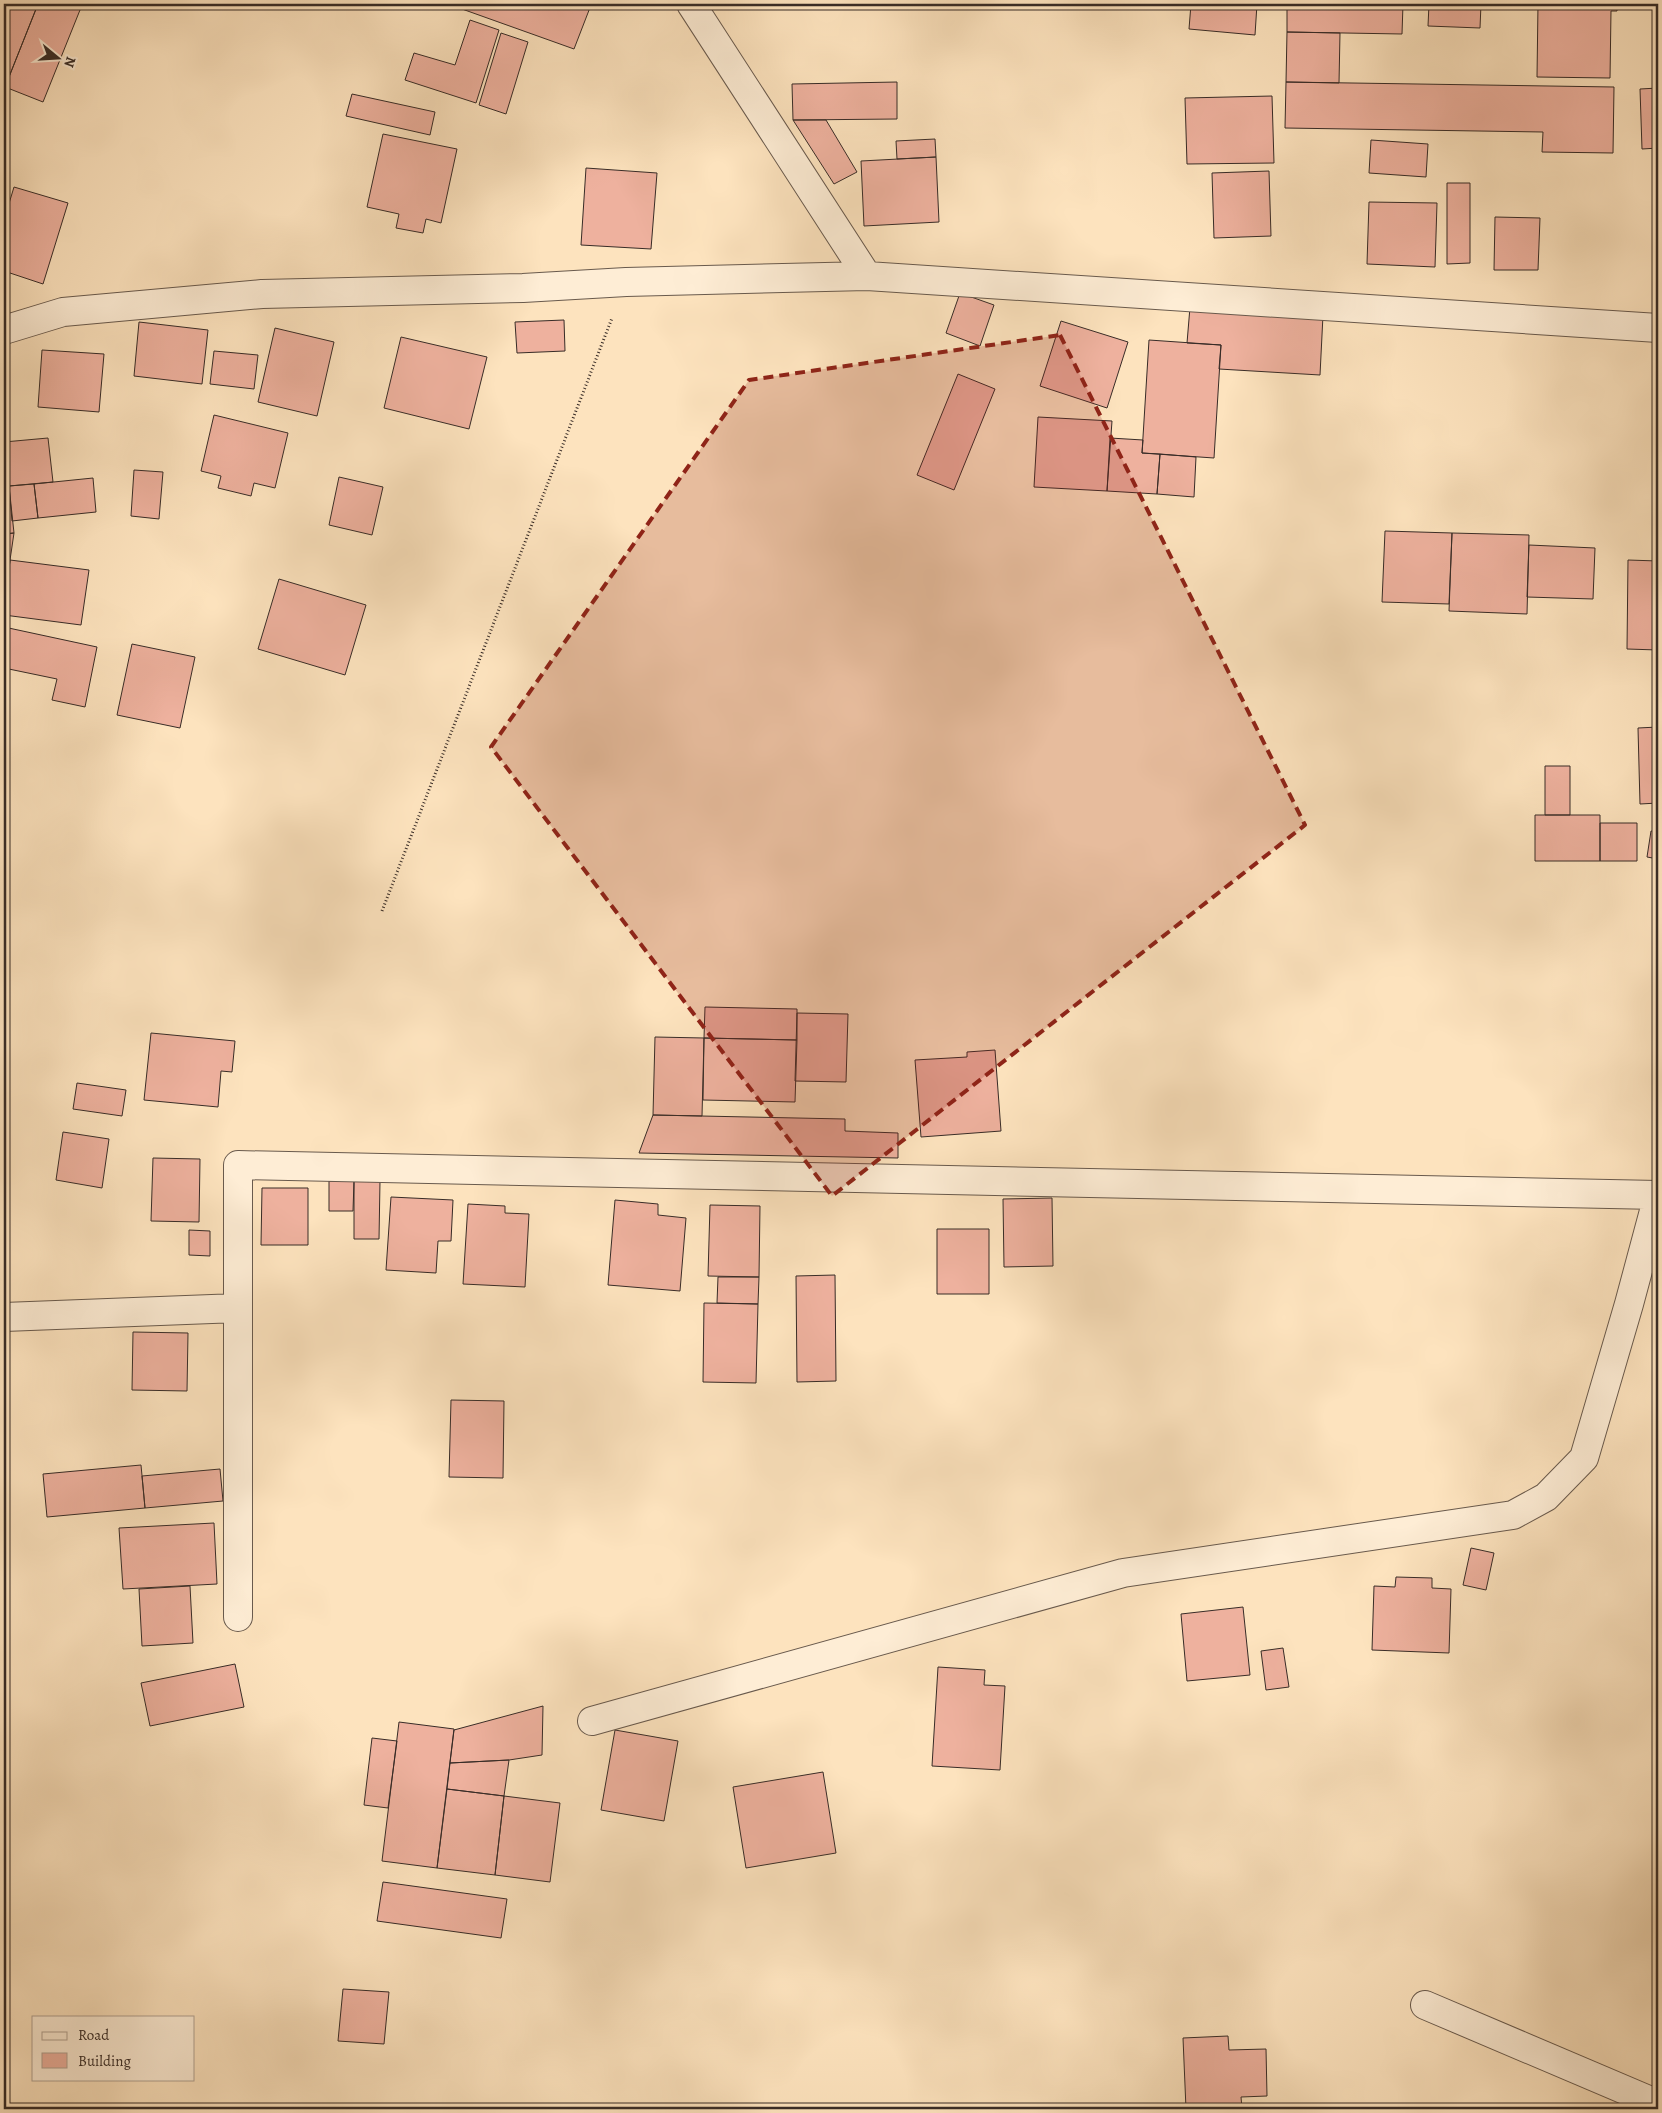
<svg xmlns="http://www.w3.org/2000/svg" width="1662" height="2113" font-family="Alegreya,serif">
  <rect width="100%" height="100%" fill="#fde3be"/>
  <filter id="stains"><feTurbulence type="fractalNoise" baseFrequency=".004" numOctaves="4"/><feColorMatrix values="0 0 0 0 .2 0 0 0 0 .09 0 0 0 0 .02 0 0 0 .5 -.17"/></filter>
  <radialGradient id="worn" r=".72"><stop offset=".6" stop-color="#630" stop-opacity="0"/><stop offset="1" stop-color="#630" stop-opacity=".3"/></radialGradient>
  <!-- building -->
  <path fill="#eeb19e" stroke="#382c27" d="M4,4h34l-33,83h-1z
    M38,4l44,1 -39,97 -38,-15z
    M448,4h140l3,1 -17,44z
    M1191,4h66l-2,31 -66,-6z
    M1287,4h116l-1,30 -115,-2z
    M1429,4h52l-1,24 -52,-2z
    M1538,4h79v7h-6l-1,67 -73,-1z
    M470,20l29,10 -23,73 -71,-23 9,-27 41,12z
    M1287,32l53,1 -1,50 -53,-1z
    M501,33l27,9 -22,72 -27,-9z
    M897,82v37l-104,1 -1,-36z
    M1286,82l328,5 -1,66 -71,-1 1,-20 -258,-4z
    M1658,88v60l-16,1 -2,-60z
    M352,94l83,18 -5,23 -84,-19z
    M1272,96l2,67 -87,1 -2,-66z
    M793,120h33l31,52 -23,12z
    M383,134l74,15 -16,74 -15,-4 -3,14 -27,-5 3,-14 -32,-7z
    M935,139l1,18 -39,2 -1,-18z
    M1371,140l57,4 -2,33 -57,-4z
    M936,157l3,65 -75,4 -3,-65z
    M586,168l71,5 -6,76 -70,-4z
    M1269,171l2,65 -57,2 -2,-65z
    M1447,183h23v80l-23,1z
    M14,187l54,16 -25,81 -39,-13v-51z
    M1369,202l68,1 -2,64 -68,-3z
    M1495,217l45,1 -2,52h-44z
    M960,293l34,12 -14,41 -34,-13z
    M1190,307l133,8 -3,60 -101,-6 2,-24 -34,-2z
    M564,320l1,31 -48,2 -2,-31z
    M1061,321l67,21 -21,66 -67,-22z
    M139,322l69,8 -6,54 -68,-8z
    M275,328l59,14 -17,74 -59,-14z
    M401,337l86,20 -18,72 -85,-21z
    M1149,340l72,5 -7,113 -72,-5z
    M42,350l62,4 -5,58 -61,-5z
    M214,351l44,4 -4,34 -44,-5z
    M958,374l37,15 -41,101 -37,-15z
    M214,415l74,18 -13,55 -21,-5 -3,13 -33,-8 3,-12 -20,-5z
    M1038,417l74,4 -5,70 -73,-4z
    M48,438l5,44 -44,4 -5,-24v-20z
    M1110,438l33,2 -1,13 18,1 -3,40 -50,-3z
    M1160,454l36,3 -2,40 -37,-3z
    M4,462l5,24 -5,1z
    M134,470l29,2 -4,47 -28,-3z
    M339,477l44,10 -11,48 -43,-10z
    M93,478l3,34 -58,6 -4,-34z
    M34,484l4,34 -26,3 -3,-35z
    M9,486l5,47 -10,1v-47z
    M1385,531l67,2 -3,71 -67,-2z
    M14,533l-4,27 -6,48v-74z
    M1452,533l77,2 -2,79 -78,-3z
    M1529,545l66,3 -2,51 -66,-2z
    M10,560l79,10 -8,55 -77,-10z
    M1628,560l30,1v89l-31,-1z
    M279,579l87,26 -21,70 -87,-26z
    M4,627l93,20 -12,60 -33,-7 5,-21 -53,-11z
    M132,644l63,13 -15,71 -63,-13z
    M1658,727v76l-18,1 -2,-76z
    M1545,766h25v49h-25z
    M1535,815h65v46h-65z
    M1600,823h37v38h-37z
    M1651,831l7,1v27l-11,-2z
    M705,1007l92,2v31l-93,-2z
    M797,1013l51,1 -2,68 -51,-1z
    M151,1033l84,8 -3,31 -11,-1 -3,36 -74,-7z
    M655,1037l49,1 -2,78 -49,-1z
    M704,1038l93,2 -2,62 -92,-2z
    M995,1050l6,81 -80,6 -6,-77 52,-3v-5z
    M77,1083l49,7 -4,26 -49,-7z
    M653,1115l192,4v12l53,2v25l-259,-5z
    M63,1132l46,7 -7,49 -46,-8z
    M153,1158l47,1 -1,63 -48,-1z
    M329,1181h25l-1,30h-24z
    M354,1181h26l-1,58h-25z
    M262,1188h46v57h-47z
    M391,1197l62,3 -2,41h-13l-2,32 -50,-3z
    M1052,1198l1,68 -49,1 -1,-68z
    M615,1200l43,4v11l28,3 -6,73 -72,-6z
    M468,1204l37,2v7l24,1 -4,73 -62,-3z
    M710,1205l50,1 -1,71 -51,-1z
    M937,1229h52v65h-52z
    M189,1230l21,1v25l-21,-1z
    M835,1275l1,106 -39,1 -1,-106z
    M718,1277h41l-1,27 -41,-1z
    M704,1303l54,1 -2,79 -53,-1z
    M133,1332l55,1 -1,58 -55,-1z
    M451,1400l53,1 -1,77 -54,-1z
    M141,1465l4,43 -98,9 -4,-43z
    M220,1469l3,32 -78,7 -3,-32z
    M214,1523l3,61 -94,5 -4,-61z
    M1471,1548l23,5 -8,37 -23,-5z
    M1396,1577l36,1v10l19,1 -2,64 -77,-3 2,-64 21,1z
    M190,1586l3,57 -51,3 -3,-57z
    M1243,1607l7,68 -63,6 -6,-67z
    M1283,1648l6,39 -23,3 -5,-39z
    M235,1664l9,43 -94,19 -9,-43z
    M938,1667l47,3 -1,15 21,1 -5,84 -68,-4z
    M543,1706l-1,49 -33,5 -59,3 4,-33z
    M399,1722l55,7 -17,139 -55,-7z
    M615,1730l63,11 -14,80 -63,-11z
    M372,1738l25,3 -9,67 -24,-3z
    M509,1760l-5,36 -57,-7 3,-26z
    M823,1772l13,81 -90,15 -13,-81z
    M447,1789l57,7 -9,79 -58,-7z
    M504,1796l56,7 -10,79 -55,-7z
    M383,1882l124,17 -6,39 -124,-17z
    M343,1989l46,3 -5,52 -46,-3z
    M1228,2036l1,14 37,-1 1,47 -26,1 1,12h-56l-3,-71z"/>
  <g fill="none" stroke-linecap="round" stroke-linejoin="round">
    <!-- minor casing -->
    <g stroke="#695a4d" stroke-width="30">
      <path id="minor" d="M691,4l176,272
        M4,330l59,-18 199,-18 261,-6 103,-6 241,-6 791,52
        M4,1317l234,-9
        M238,1617v-452l1420,30
        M592,1721l531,-148 390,-58 33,-18 38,-39 45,-154 29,-108
        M1425,2005l233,99"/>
    </g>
    <!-- path -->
    <path stroke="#382c27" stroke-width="3" stroke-dasharray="1 2.5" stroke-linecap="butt" d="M382,911l230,-593"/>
    <!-- minor -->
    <use href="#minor" stroke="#feedd5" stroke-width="28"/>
  </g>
  <!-- marked area -->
  <path fill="#8f2418" fill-opacity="0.2" stroke="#8f2418" stroke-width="4" stroke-dasharray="10 6" stroke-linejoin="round" d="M1060,335l245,490 -473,371 -341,-449 258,-367z"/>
  <!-- margin -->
  <rect width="1662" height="2113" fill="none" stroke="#fde3be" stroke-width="20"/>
  <rect x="5" y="5" width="1652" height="2103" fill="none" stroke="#382c27" stroke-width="2.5"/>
  <rect x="10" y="10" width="1642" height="2093" fill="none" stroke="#382c27"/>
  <!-- legend -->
  <rect x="32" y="2016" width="162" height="65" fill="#feedd5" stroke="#afa08f"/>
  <rect x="42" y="2032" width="25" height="8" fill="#feedd5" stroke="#afa08f"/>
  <text x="78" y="2040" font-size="15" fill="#382c27">Road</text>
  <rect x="42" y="2053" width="25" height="15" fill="#eeb19e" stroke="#afa08f"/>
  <text x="78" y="2066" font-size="15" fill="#382c27">Building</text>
  <!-- north arrow -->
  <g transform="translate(58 58) rotate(108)" stroke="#feedd5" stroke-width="4" paint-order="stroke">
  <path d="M0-4L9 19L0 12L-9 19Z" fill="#382c27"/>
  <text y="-8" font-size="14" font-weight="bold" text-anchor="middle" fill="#382c27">N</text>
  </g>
  <rect width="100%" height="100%" filter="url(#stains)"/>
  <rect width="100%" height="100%" fill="url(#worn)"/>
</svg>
